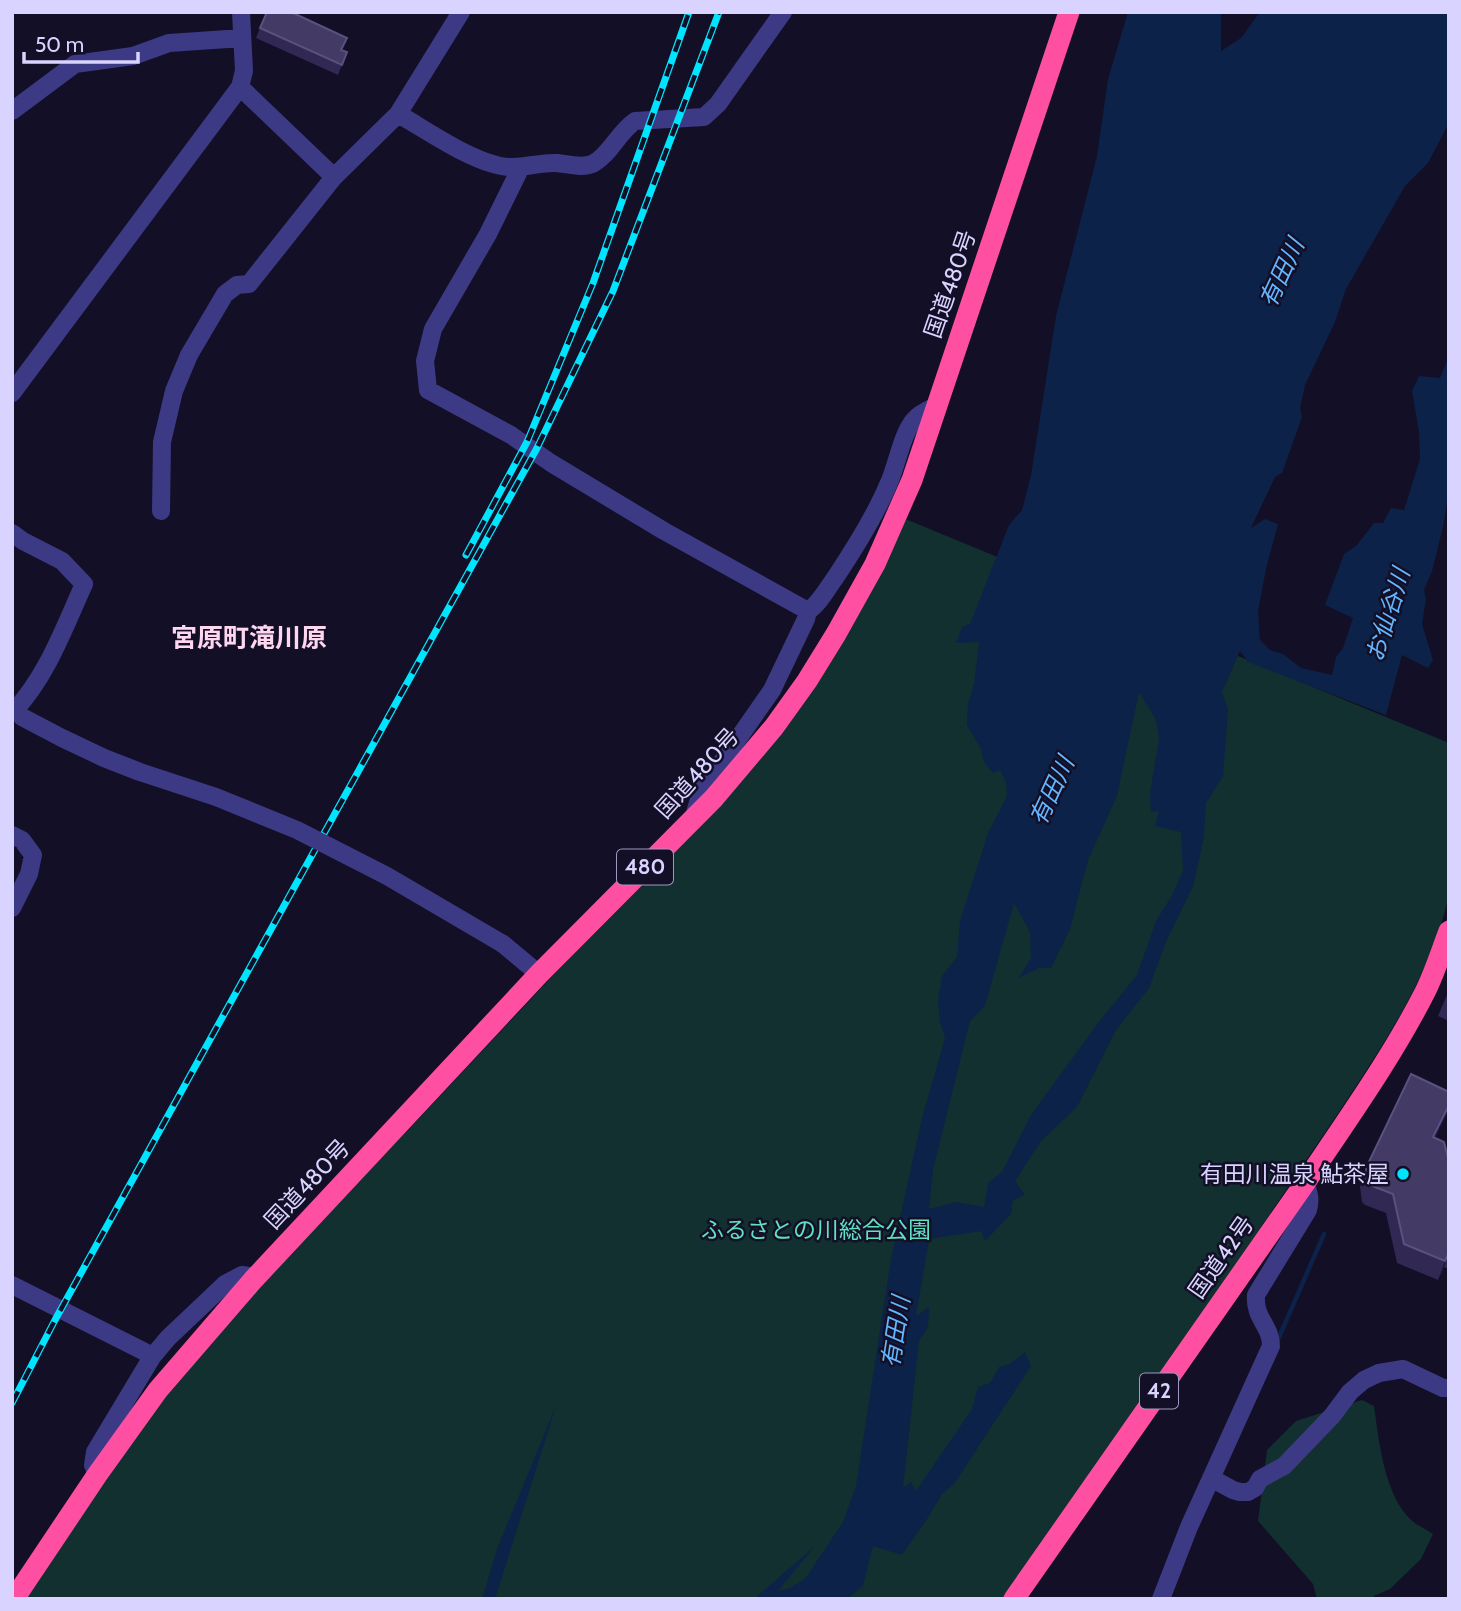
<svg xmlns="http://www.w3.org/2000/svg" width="1461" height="1611" font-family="Cabin,'Noto Sans JP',sans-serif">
  <rect width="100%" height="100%" fill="#130f26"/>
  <!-- green -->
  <path fill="#12302f" d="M903,518l546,225v152c-15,68 -52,128 -89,185 -22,34 -45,67 -68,101 -94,141 -191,279 -288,418h-981l47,-71 110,-152 127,-142 105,-108 180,-192 115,-119z
    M1362,1400l12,6c5,35 10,87 36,113 6,6 16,10 23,15l-12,25 -31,30 -16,7 -1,3h-56l-4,-15 -55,-63 9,-71 29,-29z"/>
  <!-- water -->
  <path fill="#0c2248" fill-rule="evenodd" d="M1128,12h93v39l20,-13 19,-26h189v111l-21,40 -23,23 -59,103 -11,33 -30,63 -5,23 2,9 -20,56 -7,4 -24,51 14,-9 13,5 -12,45 -8,43 2,28 10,10 13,4 18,14 31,7 4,-18 7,-9 10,-30 -28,-13 19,-51 12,-8 18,-23h9l8,-15 13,2 16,-51 -1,-27 -7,-41 7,-15 21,2 9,-22v136l-6,35 -11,44 -8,19 2,9 -4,25 11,36 -5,8 -26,-13 -16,60 -138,-53 -8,-11 -18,41 6,18 -5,66 -17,27 -2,34 -11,49 -27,56 -17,46 -33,42 -39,77 -36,34 -26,40 10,14 -12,5 -2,14 -26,27 -4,-10 -52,8 -13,77 13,-9 -1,20 -9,14 -16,147 8,-6 5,9 56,-82 6,-22 12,-4 9,-16 11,-3 15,-12 6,14 -77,118 -12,10 -15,25 -25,36 -29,-9 -10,40 -16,13h-93l60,-52 -36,44 10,-2 17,-10 38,-57 13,-36 35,-227 31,-141 23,-80 -5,-16 -2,-21 4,-25 15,-19 3,-36 28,-88 19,-37 -1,-14 -6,-12 -7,3 -9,-11 -3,-13 -14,-24 1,-21 6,-20 5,-42 -23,1 6,-16 8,-3 39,-99 13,-15 9,-35 25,-159 41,-160 11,-77zM1139,692l17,28 3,19 -9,54 1,19 8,-1 -4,15 26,6 2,39 -12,26 -15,24 -19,54 -39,48 -67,92 -29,57 -14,11 -4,24 -28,-5 -27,7 4,-39 37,-149 15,-15 29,-103 16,29 1,26 -12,20 20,-10h12l19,-39 18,-69 29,-64z
    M556,1406l-61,193h-13l15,-50z"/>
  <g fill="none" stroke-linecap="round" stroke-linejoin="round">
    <!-- stream -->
    <path stroke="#0c2248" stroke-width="4.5" d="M1277,1342l47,-108"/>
    <!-- minor -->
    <path stroke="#3d3a85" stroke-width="18" d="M240,87l94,90
      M12,111l63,-47 58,-8 36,-13 73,-5
      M398,114c29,16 77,51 111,53 16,1 32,-5 48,-4 11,1 26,6 37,0 16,-9 24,-30 41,-42l69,-4 14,-13 65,-92
      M521,167l-33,67 -55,95 -8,32 3,29 83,45 40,28 113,68 144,80 -2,8 -34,71 -71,102 -8,28
      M12,393l228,-306 4,-16 -3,-59
      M161,511l1,-69 12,-51 15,-36 36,-61 12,-9 12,-1 85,-107 64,-63 63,-102
      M12,533l11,8 39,20 22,23c-20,44 -37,92 -70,127
      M808,611c11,-7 19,-22 27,-33 20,-30 39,-60 53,-93 9,-19 13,-49 26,-65 6,-7 14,-10 22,-14
      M12,835l10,5 11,15 -4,19 -17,34
      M503,944l36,30
      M12,1285l133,67 7,5
      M97,1475l-4,-10 2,-13 57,-95 16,-19 57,-54 17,-9 6,1 5,4
      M1211,1478l22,12 7,2h8l7,-4 5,-9 24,-13 48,-50 18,-24 14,-12 15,-7 24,-4 40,19h6
      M1161,1599l28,-72 82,-181c0,-21 -17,-27 -15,-51l52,-85c3,-11 1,-17 -3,-27"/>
    <!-- highway -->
    <path stroke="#ff4fa3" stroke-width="21" d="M14,1599l83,-124 61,-85 95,-110 286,-306 175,-176 60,-71 33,-46 29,-47 39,-70 37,-84 157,-468
      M1014,1599l291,-416c41,-62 86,-124 120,-191 10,-20 16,-40 24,-61"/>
    <!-- rail casing -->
    <g stroke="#00e5ff" stroke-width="7">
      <path id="rail" d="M466,555l61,-113 66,-159 96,-271
        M12,1403l43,-83 482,-872 76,-157 106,-279"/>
    </g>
    <!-- rail -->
    <use href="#rail" stroke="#130f26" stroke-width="4.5" stroke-dasharray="13" stroke-linecap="butt"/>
    <!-- minor-bridge -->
    <path stroke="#3d3a85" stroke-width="18" d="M22,717l40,21 42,20 36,14 76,25 81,33 90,46 116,68"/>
  </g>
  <!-- wall -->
  <path fill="#312854" d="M260,28l87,24 -9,23 -82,-37z
    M1449,990v31l-11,-5z
    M1449,1092v17l-14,29 14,24v107l-5,-2 -6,13 -41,-17 -11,-50 -21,-8 -3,-3 -2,-15 6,-19z"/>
  <!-- shaded-wall -->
  <path fill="#1d163a" d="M1449,1105l-2,8 -20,43 6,-19z
    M1449,1254l-5,13 -6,13 7,-19z"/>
  <!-- building -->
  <path fill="#433a66" stroke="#5a527e" stroke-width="2" d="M267,12h24l56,26 -6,12 6,2 -5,13 -82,-37z
    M1411,1074l38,18v13l-16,32 11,5 5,20v90l-4,9 -41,-17 -11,-50 -21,-8 -3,-3 -3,-15z"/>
  <!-- markers -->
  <circle fill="#00e5ff" stroke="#130f26" stroke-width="2.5" cx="1403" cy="1174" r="7"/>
  <g text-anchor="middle" stroke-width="5" stroke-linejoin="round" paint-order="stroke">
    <!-- shield labels -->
    <g fill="#130f26" stroke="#9e99be" stroke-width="2">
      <rect x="617" y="849.5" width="56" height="35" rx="5"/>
      <rect x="1140" y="1373.5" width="38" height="35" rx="5"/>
    </g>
    <g font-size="21" font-weight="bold" fill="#d9d4ff">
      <text x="645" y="874">480</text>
      <text x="1159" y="1398">42</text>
    </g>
    <!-- street labels -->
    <g font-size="23" fill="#d9d4ff" stroke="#130f26">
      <text transform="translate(950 284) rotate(-71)" y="8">国道480号</text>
      <text transform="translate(697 773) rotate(-48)" y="8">国道480号</text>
      <text transform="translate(307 1184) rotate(-47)" y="8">国道480号</text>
      <text transform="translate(1221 1257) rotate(-55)" y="8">国道42号</text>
    </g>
    <!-- poi labels -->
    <g font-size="23" fill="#d9d4ff" stroke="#130f26" text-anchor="end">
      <text x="1389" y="1182">有田川温泉 鮎茶屋</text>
    </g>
    <!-- park labels -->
    <g font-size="23" fill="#5fe0c0" stroke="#130f26">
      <text x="816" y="1238">ふるさとの川総合公園</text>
    </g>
    <!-- water labels -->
    <g font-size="24" font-style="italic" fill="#62b6ff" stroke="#130f26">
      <text transform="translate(1282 273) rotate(-65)" y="8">有田川</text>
      <text transform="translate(1388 615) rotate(-73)" y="8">お仙谷川</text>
      <text transform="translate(1052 791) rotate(-65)" y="8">有田川</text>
      <text transform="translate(896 1332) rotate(-81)" y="8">有田川</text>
    </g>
    <!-- quarter labels -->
    <g font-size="26" font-weight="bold" fill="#ffd6f0" stroke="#130f26">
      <text x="249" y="647">宮原町滝川原</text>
    </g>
  </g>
  <!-- border -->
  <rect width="1461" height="1611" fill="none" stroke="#d9d4ff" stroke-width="28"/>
  <!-- scale -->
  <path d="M24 52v10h114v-10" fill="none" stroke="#d9d4ff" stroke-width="3.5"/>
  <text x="35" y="52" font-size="21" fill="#d9d4ff" stroke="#130f26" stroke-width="5" paint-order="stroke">50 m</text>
</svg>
